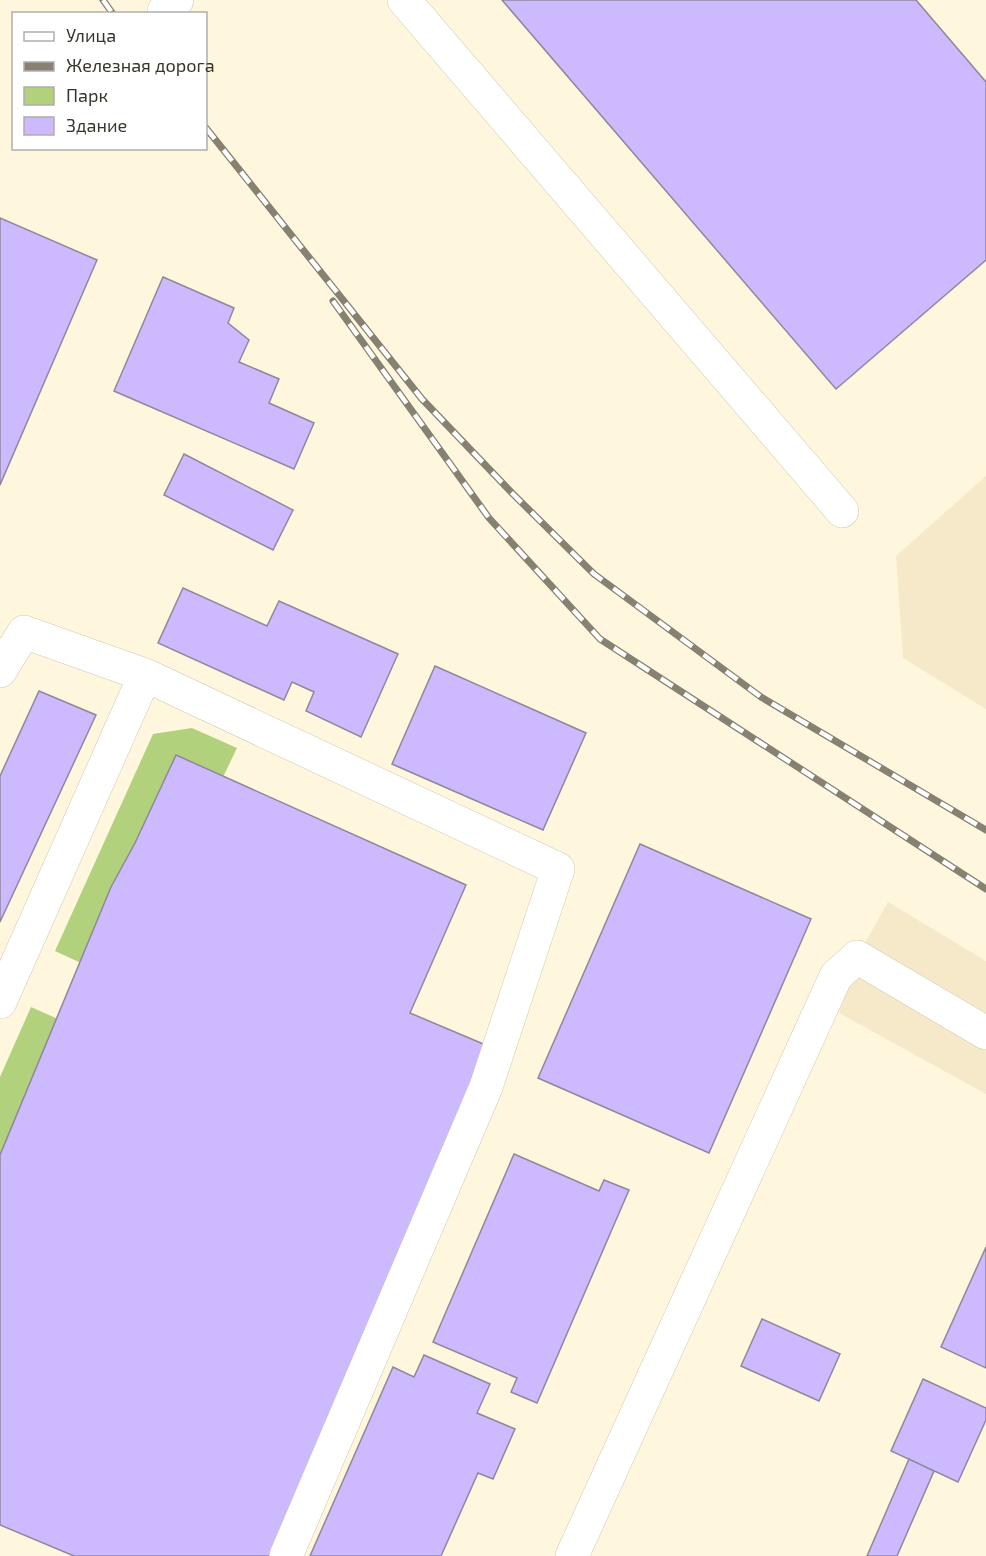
<svg xmlns="http://www.w3.org/2000/svg" width="986" height="1556" font-family="'Exo 2',sans-serif">
  <rect width="100%" height="100%" fill="#fff6de"/>
  <!-- built -->
  <path fill="#f5e9ca" d="M986,476v233l-83,-51 -7,-102z
    M888,902l98,59v133l-147,-81 18,-56z"/>
  <!-- green -->
  <path fill="#b2d17c" d="M192,728l45,20 -14,29 -47,-22 -95,208 -26,-12 98,-217z
    M31,1007l27,12 -58,136v-78z"/>
  <!-- building -->
  <path fill="#cdb9fd" stroke="#8e889e" stroke-width="1.5" d="M502,0h414l70,82v178l-150,129z
    M0,218l97,42 -97,225z
    M163,277l71,31 -6,15 21,17 -10,22 40,17 -10,24 45,20 -20,46 -180,-78z
    M184,454l109,56 -20,40 -109,-55z
    M183,588l84,38 12,-25 119,53 -37,83 -55,-26 8,-19 -22,-10 -8,18 -126,-57z
    M435,666l151,67 -43,97 -151,-66z
    M39,691l57,24 -96,207v-146z
    M176,755l290,130 -56,128 78,33 -215,510h-199l-74,-31v-370l111,-268 24,-44z
    M640,844l171,75 -102,234 -171,-75z
    M514,1154l85,37 5,-11 25,10 -92,213 -26,-11 6,-14 -84,-36z
    M986,1247v121l-45,-21z
    M762,1319l78,35 -21,47 -78,-35z
    M424,1355l66,29 -13,29 38,16 -22,50 -15,-6 -37,83h-131l83,-189 21,10z
    M923,1379l63,29v12l-28,62 -67,-31z
    M909,1459l25,12 -37,85h-30z"/>
  <g fill="none" stroke-linecap="round" stroke-linejoin="round">
    <!-- minor casing -->
    <g stroke="#d1c8b1" stroke-width="34">
      <path id="minor" d="M404,0l438,511
        M164,11l13,-11
        M0,671l24,-39 121,43 413,194 -72,218 -200,469
        M0,1002l145,-327
        M572,1556l264,-580 21,-19 129,76"/>
    </g>
    <!-- minor -->
    <use href="#minor" stroke="#fff" stroke-width="33"/>
    <!-- rail casing -->
    <g stroke="#878172" stroke-width="7">
      <path id="rail" d="M103,0l10,14
        M206,128l216,271 91,95 81,80 167,123 225,133
        M333,301l156,217 111,121 386,250"/>
    </g>
    <!-- rail -->
    <use href="#rail" stroke="#fff" stroke-width="4.5" stroke-dasharray="14" stroke-linecap="butt"/>
  </g>
  <!-- legend -->
  <rect x="12" y="12" width="195" height="138" fill="#ffffff" stroke="#b0aeab" stroke-width="1.5"/>
  <rect x="24" y="32" width="30" height="9" fill="#ffffff" stroke="#b0aeab" stroke-width="1.5"/>
  <text x="66" y="42" font-size="18" fill="#39352c">Улица</text>
  <rect x="24" y="62" width="30" height="9" fill="#878172" stroke="#b0aeab" stroke-width="1.5"/>
  <text x="66" y="72" font-size="18" fill="#39352c">Железная дорога</text>
  <rect x="24" y="87" width="30" height="18" fill="#b2d17c" stroke="#b0aeab" stroke-width="1.5"/>
  <text x="66" y="102" font-size="18" fill="#39352c">Парк</text>
  <rect x="24" y="117" width="30" height="18" fill="#cdb9fd" stroke="#b0aeab" stroke-width="1.5"/>
  <text x="66" y="132" font-size="18" fill="#39352c">Здание</text>
</svg>
